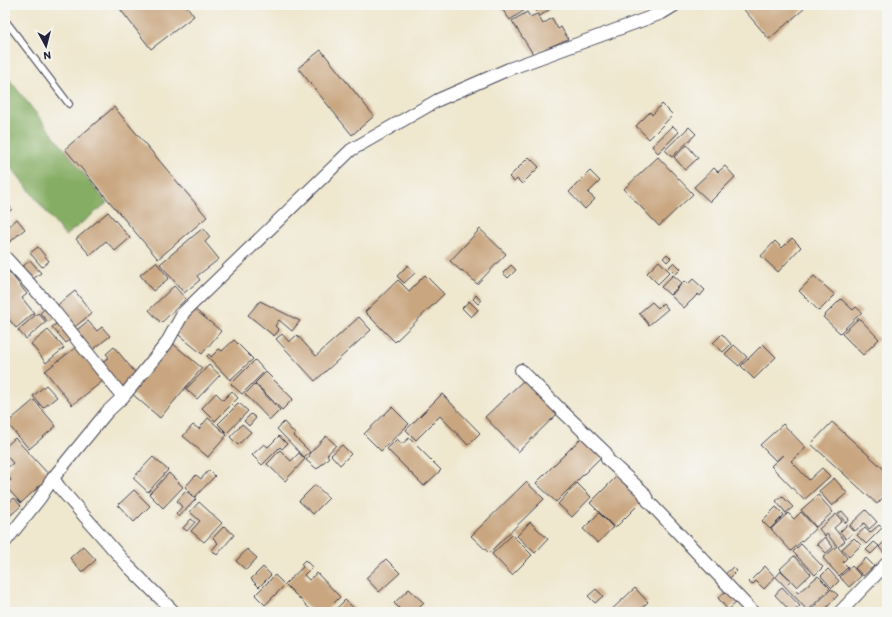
<svg xmlns="http://www.w3.org/2000/svg" width="892" height="617" font-family="Itim,sans-serif">
  <rect width="100%" height="100%" fill="#f6f6f2"/>
  <filter id="ink" filterUnits="userSpaceOnUse"><feTurbulence type="fractalNoise" baseFrequency=".025" numOctaves="2"/><feDisplacementMap in="SourceGraphic" scale="8" xChannelSelector="R" yChannelSelector="G"/><feConvolveMatrix kernelMatrix="1 2 1 2 8 2 1 2 1" color-interpolation-filters="sRGB"/></filter>
  <filter id="wash" filterUnits="userSpaceOnUse"><feTurbulence type="fractalNoise" baseFrequency=".012" numOctaves="4" result="noise"/><feDisplacementMap in="SourceGraphic" scale="16" xChannelSelector="R" yChannelSelector="G"/><feGaussianBlur stdDeviation="0.9" result="paint"/><feColorMatrix in="noise" values="0 0 0 0 0 0 0 0 0 0 0 0 0 0 0 0 0 1.4 0 .05"/><feComposite in="paint" operator="in"/></filter>
  <g filter="url(#wash)">
    <rect width="100%" height="100%" fill="#efe7ce"/>
    <!-- forest -->
    <path fill="#85ad64" stroke="#546850" d="M5,74l102,129 -42,33 -60,-77z"/>
    <g id="blocks">
      <!-- building -->
      <path fill="#c9a680" d="M117,5h69l8,11 -43,33z
        M499,5h52l2,2 -13,9 -8,-11 -22,15z
        M740,5h63l2,3 -36,31z
        M527,12l3,5 7,-3 6,10 9,-6 6,11 3,-2 7,12 -35,15 -21,-33z
        M321,50l53,66 -22,19 -54,-67z
        M662,104l11,11 -24,24 -13,-13 14,-14 2,3z
        M114,107l93,110 -49,42 -93,-110z
        M673,126l6,6 -21,21 -6,-7z
        M689,127l7,7 -24,23 -7,-7z
        M687,145l11,13 -13,12 -11,-13z
        M529,157l10,10 -17,17 -5,-5 -3,3 -5,-5z
        M658,157l35,37 -34,32 -35,-37z
        M725,166l10,11 -25,25 -16,-15 20,-19 4,4z
        M590,171l10,10 -12,12 7,6 -10,10 -16,-17z
        M5,202l7,7 -7,7z
        M108,212l22,26 -15,13 -9,-10 -16,14 -14,-16z
        M17,219l8,10 -20,17v-18l1,1z
        M203,228l7,9 -5,5 14,17 -22,17 3,4 -16,13 -24,-29z
        M480,229l26,25 -29,30 -15,-14 -1,1 -11,-10z
        M792,238l9,9 -23,25 -17,-16 14,-15 7,7z
        M38,247l11,14 -7,6 -12,-14z
        M667,254l4,4 -4,4 -4,-4z
        M30,260l11,13 -12,9 -10,-12z
        M659,261l11,11 -12,12 -11,-11z
        M156,262l13,16 -16,13 -13,-16z
        M674,262l7,7 -5,5 -7,-7z
        M408,265l7,8 -11,10 -7,-7z
        M511,265l5,5 -8,8 -5,-5z
        M7,269l20,25 -5,4 12,15 -18,15 -11,-14v-44z
        M425,275l19,19 -49,48 -30,-30 33,-32 11,11z
        M673,275l9,8 -12,12 -9,-8z
        M814,276l21,19 -16,16 -20,-20z
        M693,279l12,11 -5,6 -2,-2 -14,14 -13,-12 13,-15 4,3z
        M174,286l12,13 -25,24 -12,-13z
        M75,291l17,22 -21,17 -17,-22z
        M476,295l5,6 -3,3 -5,-5z
        M841,299l12,11 3,-3 6,5 -22,21 -17,-16z
        M260,301l40,20 -8,10 -13,-11 -4,6 4,4 -5,6 -26,-21z
        M469,301l9,9 -7,7 -9,-9z
        M652,302l6,6 5,-5 5,6 -19,16 -10,-12z
        M48,306l8,10 -8,6 -8,-9z
        M193,308l28,23 -19,23 -28,-23z
        M38,313l8,9 -20,17 -8,-9z
        M359,317l12,13 -56,51 -39,-42 6,-5 7,8 8,-7 19,21z
        M859,318l20,21 -16,16 -21,-21z
        M60,321l13,16 -7,6 -14,-16z
        M88,321l9,10 5,-4 8,9 -21,17 -16,-20z
        M48,330l16,18 -18,15 -15,-19z
        M722,334l9,10 -8,8 -10,-9z
        M234,340l19,19 -23,21 -23,-24 2,-2 2,3 8,-8 3,2z
        M172,343l30,25 -42,50 -30,-26z
        M763,344l13,13 -22,22 -13,-13z
        M734,345l13,12 -8,9 -14,-12z
        M76,347l27,34 -31,24 -27,-34z
        M114,347l24,29 -17,14 -22,-25 10,-8 -3,-3z
        M255,360l10,11 -23,23 -11,-10z
        M209,365l11,10 -23,24 -11,-10z
        M266,372l27,27 -11,11 -27,-27z
        M524,380l33,34 -39,38 -33,-35z
        M255,384l25,26 -10,10 -25,-26z
        M46,385l11,12 -14,11 -10,-12z
        M232,391l6,7 -23,23 -13,-13 14,-15 7,7z
        M442,394l38,39 -12,12 -28,-29 -24,24 -10,-10z
        M34,400l22,26 -27,23 -22,-26z
        M239,403l9,8 -21,22 -9,-9z
        M392,407l17,17 -28,27 -17,-17z
        M251,414l5,4 -7,8 -5,-5z
        M208,418l19,17 -19,22 -25,-21 10,-11 6,4z
        M284,422l11,12 -2,1 17,17 -6,5 -27,-28z
        M832,422l55,50v21l-10,11 -66,-60z
        M242,424l9,8 -13,13 -8,-8z
        M783,424l23,24 -15,13 18,19 13,-12 8,8 -26,24 -33,-34 12,-11 -7,6 -16,-16z
        M584,435l20,19 -48,48 -20,-19z
        M279,436l8,8 -5,5 -2,-2 -18,18 -10,-10 12,-11 4,3z
        M326,436l10,9 -9,10 2,2 -12,12 -11,-9 4,-4 -1,-2z
        M15,438l35,38 -29,27 -16,-17 6,-6 -6,-7v-3l8,-7 -8,-9v-7z
        M409,438l32,32 -17,16 -37,-37 10,-10 5,5z
        M342,445l9,9 -11,11 -9,-10z
        M280,450l11,11 8,-8 6,6 -20,22 -18,-17z
        M153,457l15,13 -20,22 -15,-14z
        M209,470l6,6 -20,21 -10,-10 11,-12 5,4z
        M169,473l14,14 -20,21 -14,-14z
        M619,474l26,24 -30,30 -25,-25z
        M834,478l13,15 -15,13 -13,-15z
        M526,482l18,17 -55,54 -18,-17z
        M577,483l14,14 -19,20 -14,-13z
        M315,485l14,13 -16,16 -14,-13z
        M134,490l16,16 -16,16 -16,-17z
        M186,491l10,8 -17,18 -3,-3 6,-7 -5,-6z
        M818,495l15,17 -17,15 -15,-17z
        M782,496l11,11 -7,6 -10,-12z
        M14,498l7,8 -16,14v-14z
        M199,502l23,21 -18,19 -13,-11 9,-10 -10,-9z
        M776,507l8,8 -14,14 -8,-8z
        M866,510l11,12 -8,7 -5,-6 -9,8 -5,-6z
        M842,511l7,8 -3,4 -8,-9z
        M801,512l15,16 -25,23 -20,-22 17,-16 6,6z
        M599,513l14,14 -15,16 -15,-14z
        M836,514l6,7 -8,7 11,13 -7,6 9,11 -4,4 5,5 -9,9 -16,-18 14,-12 -10,-12 -2,2 -6,-7z
        M191,519l4,3 -8,9 -4,-3z
        M530,522l18,17 -13,14 -18,-17z
        M847,525l7,7 -8,7 -6,-7z
        M879,525l3,3 -16,16 -9,-9 8,-7 5,5z
        M224,526l10,9 -17,20 -5,-5 6,-7 -5,-5z
        M512,535l20,20 -20,20 -20,-21z
        M825,537l8,10 -7,6 -9,-9z
        M854,538l7,7 -12,12 -7,-8z
        M886,540l1,10 -3,3 -5,-6z
        M874,542l5,4 -8,8 -5,-4z
        M801,544l22,23 -8,8 -22,-23z
        M83,546l13,14 -14,12 -12,-14z
        M247,549l10,9 -11,12 -10,-9z
        M794,556l17,18 -14,13 -17,-18z
        M866,558l8,8 -11,10 -8,-8z
        M386,559l14,14 -21,19 -13,-14z
        M305,560l7,7 -8,8 5,5 8,-7 23,24 -15,15h-12l-28,-28 18,-17 -2,-3z
        M765,566l10,11 -11,12 -8,-8 -4,4 -3,-3z
        M852,566l9,10 -12,11 -9,-10z
        M263,567l8,8 -12,12 -8,-8z
        M733,567l4,4 -8,8 -5,-4z
        M828,569l11,12 -7,7 -11,-12z
        M781,571l10,9 -3,3 10,10 20,-17 12,12 -22,23 -32,-34z
        M275,575l10,10 -20,20 -10,-10z
        M782,587l18,19 -7,6h-2l-16,-17z
        M635,588l13,14 -11,10h-28z
        M409,589l15,14 -9,9h-12l-9,-9z
        M596,589l7,7 -8,7 -7,-7z
        M831,589l7,6 -15,17h-14z
        M727,590l10,12 -9,8 -10,-12z
        M345,600l11,10 -3,2h-20z"/>
    </g>
  </g>
  <g filter="url(#ink)">
    <use href="#blocks" fill-opacity="0" stroke="#414051" stroke-width="1"/>
    <g fill="none" stroke-linecap="round" stroke-linejoin="round">
      <!-- service casing -->
      <g stroke="#414051" stroke-width="8">
        <path id="service" d="M5,20l64,84"/>
      </g>
      <!-- minor casing -->
      <g stroke="#414051" stroke-width="14">
        <path id="minor" d="M5,257l46,50 72,90
          M521,370l39,39 46,44 1,6 36,33 5,9 105,111
          M53,478l6,9 69,79 46,46
          M5,542l35,-44 13,-20 54,-66 16,-15 43,-53 18,-32 167,-162 87,-50 71,-31 153,-56 13,-8
          M840,612l47,-49"/>
      </g>
      <!-- service -->
      <use href="#service" stroke="#fff" stroke-width="6"/>
      <!-- minor -->
      <use href="#minor" stroke="#fff" stroke-width="12"/>
    </g>
  </g>
  <!-- margin -->
  <rect width="892" height="617" fill="none" stroke="#f6f6f2" stroke-width="20"/>
  <!-- north arrow -->
  <g transform="translate(46 46) rotate(173)" stroke="#f6f6f2" stroke-width="3" paint-order="stroke">
  <path d="M0-3L7 15L0 10L-7 15Z" fill="#22223b"/>
  <text y="-6" font-size="11" font-weight="bold" text-anchor="middle" fill="#22223b">N</text>
  </g>
</svg>
